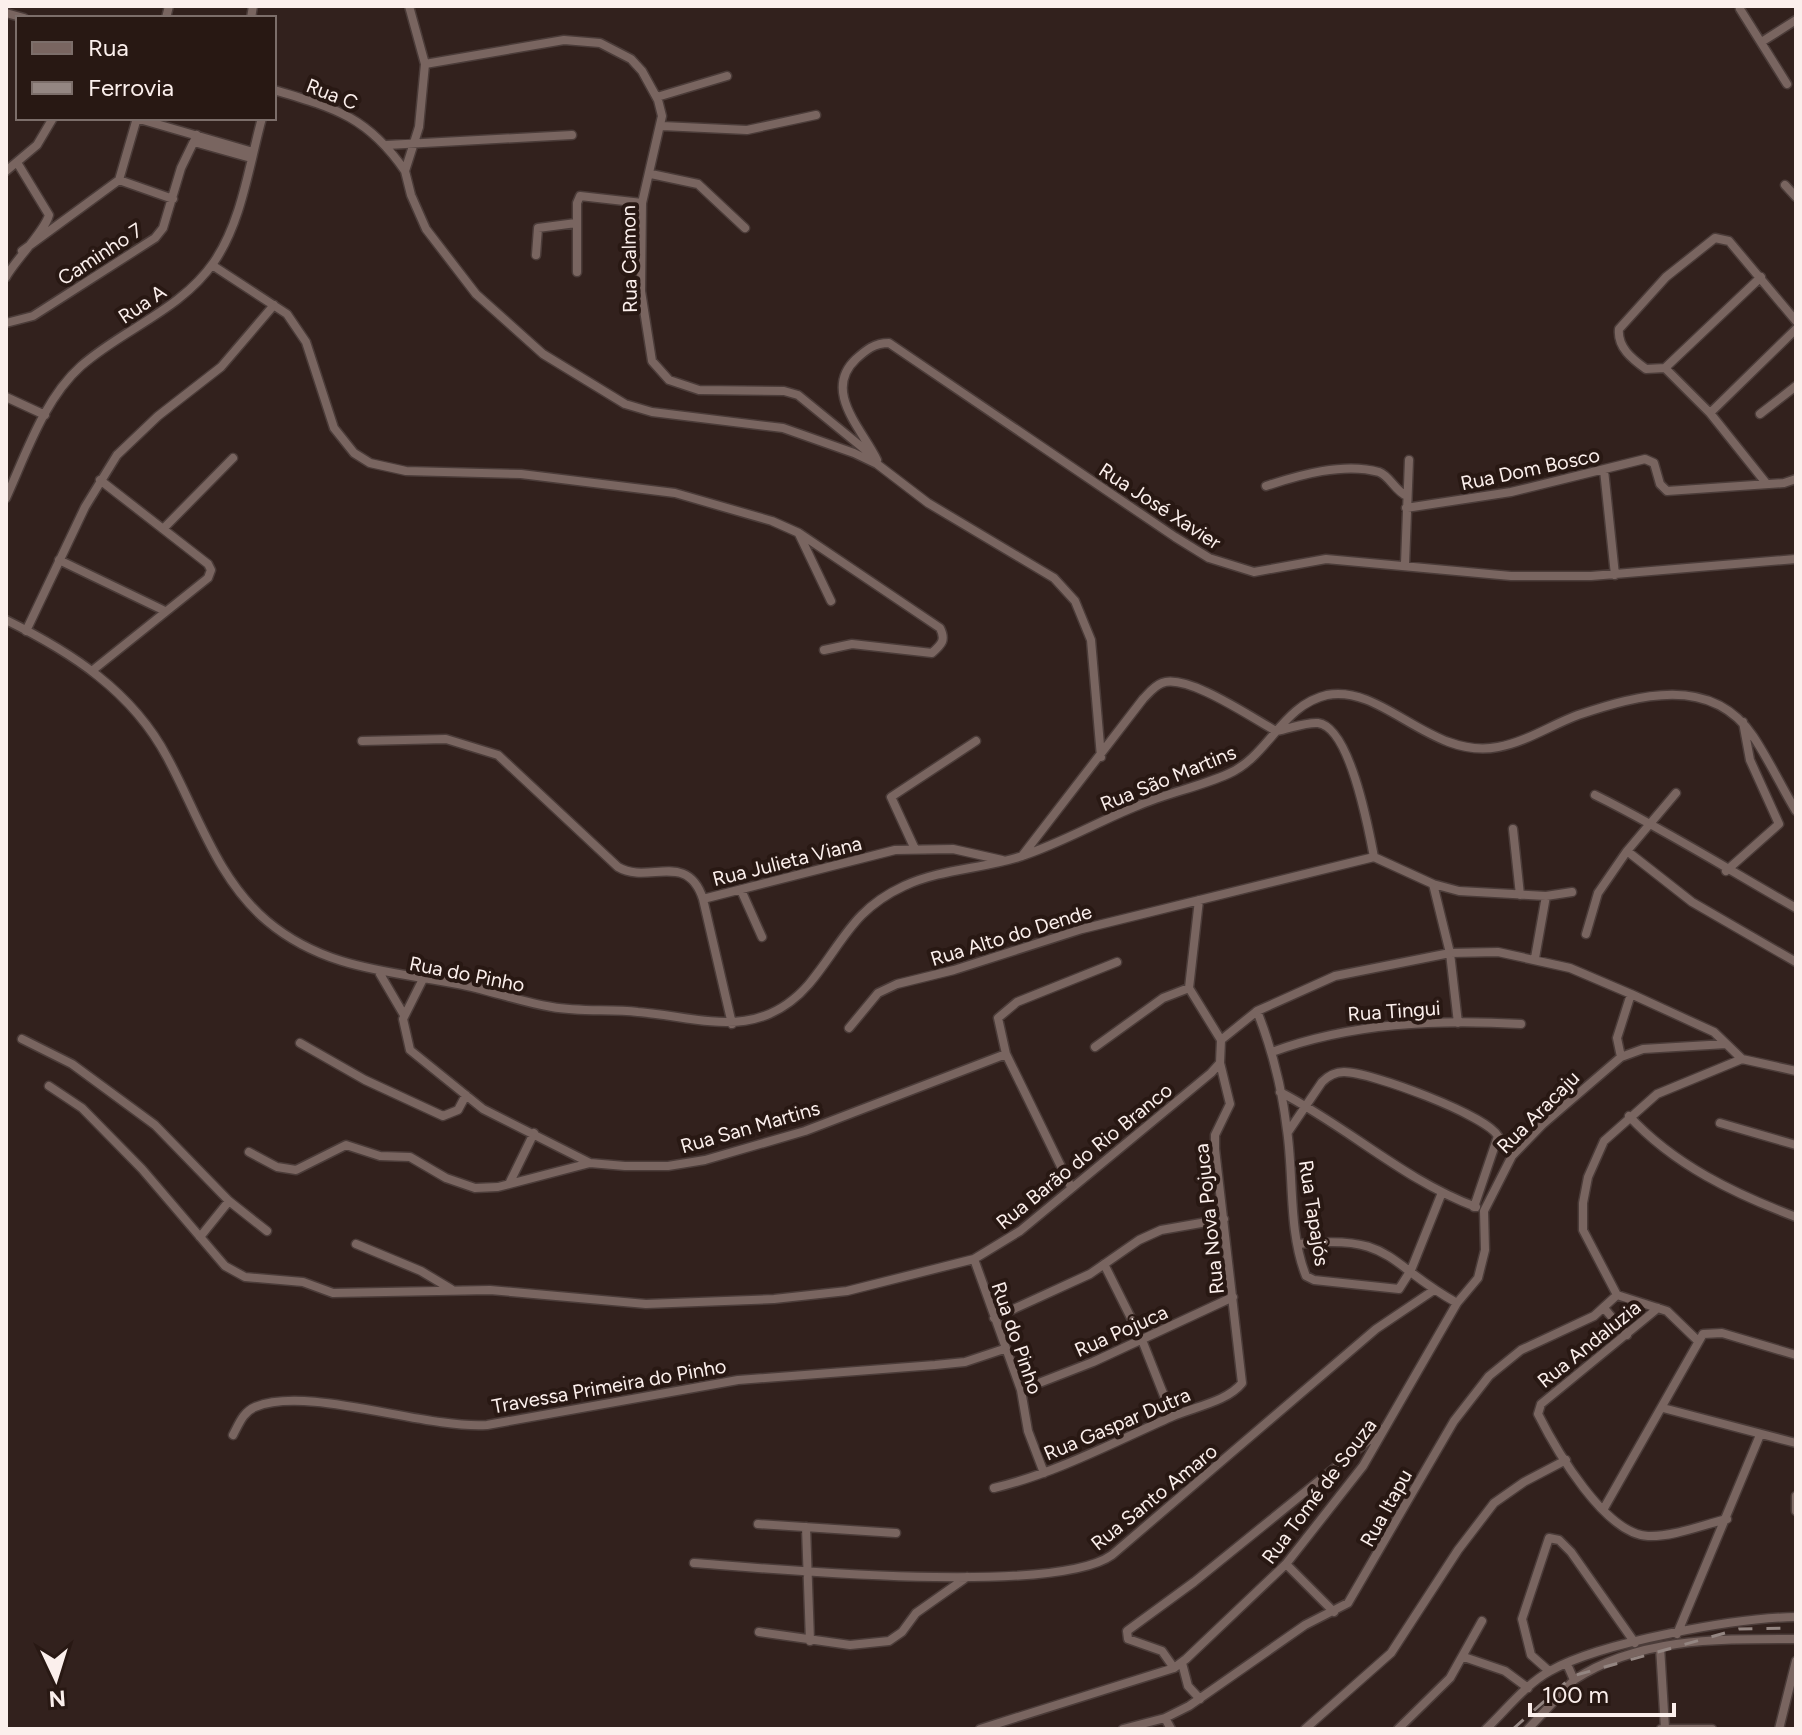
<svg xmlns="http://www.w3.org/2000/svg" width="1802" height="1735" font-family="Figtree,sans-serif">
  <rect width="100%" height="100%" fill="#32211d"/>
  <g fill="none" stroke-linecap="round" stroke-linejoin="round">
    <!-- street casing -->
    <g stroke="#4b3c39" stroke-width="11">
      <path id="street" d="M409,6l16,58 -6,63 -14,44 6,24 15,34 50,65 67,60 82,50 27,8 131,16 71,25 23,11 51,39 126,75 21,23 16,39 10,117
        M1740,9l47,75
        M6,13l18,5
        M166,18l3,-12
        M251,18l2,-12
        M1763,41l33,-21
        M425,64l139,-24 36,3 31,16 11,12 16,29 4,16 -20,87 -1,88 11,70 17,19 30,10 85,1 14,4 76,62
        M274,90c61,18 94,27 131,81
        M657,97l70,-21
        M136,118l117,34
        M662,126l85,4 69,-15
        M194,142l57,16
        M387,145l185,-10
        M6,171l31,-26 16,-27
        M651,174l47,10 47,44
        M119,180l54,19
        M1785,185l11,12
        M22,251l97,-71 18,-62
        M536,255l2,-27 38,-5
        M212,265l75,49 19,28 28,86 20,25 16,10 36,8 115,3 154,19 97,28 27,12 141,95c6,12 2,16 -8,25l-80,-9 -28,6
        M577,272v-69l3,-7 62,7
        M6,277c10,-18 39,-46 43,-62l-31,-51
        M1761,277l-96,91 45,45 56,70
        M6,323l27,-7 122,-78 8,-10 18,-60 16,-33
        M1665,368l-19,1c-14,-10 -29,-22 -27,-40l47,-52 49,-39 14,3 67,80
        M6,397l39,18
        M1710,413l86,-84
        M1760,414l36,-28
        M877,460c-15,-31 -55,-69 -21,-101 10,-9 18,-16 33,-16l286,194 34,21 45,14 72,-13 185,17h80l205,-17
        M1604,470l11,105
        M1266,486c33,-11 78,-24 113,-14 11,4 16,19 28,24
        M6,498c20,-44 38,-99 75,-132 42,-37 100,-56 133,-104 28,-41 35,-97 48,-144
        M1406,508l105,-16 134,-33 9,4 6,21 7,7 117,-8 12,-4
        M163,529l70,-71
        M799,534l32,67
        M59,560l106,51
        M1405,564l4,-104
        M6,620c65,32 126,71 161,137 30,55 50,122 100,164 57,48 122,50 191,63 32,6 62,18 94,23 28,5 57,2 86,5 62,5 120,31 171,-28 34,-41 43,-74 95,-98 37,-17 77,-17 115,-29 41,-13 78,-35 118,-51 30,-13 62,-19 91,-32 40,-17 54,-69 99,-79 56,-11 104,65 171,52 28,-5 53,-22 80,-32 60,-20 133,-41 175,21 16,24 28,50 43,75
        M26,631l59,-124 32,-52 41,-39 63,-49 53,-62
        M93,670l115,-92 3,-8 -3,-6 -108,-84
        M362,741l84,-2 52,16 120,112c30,18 69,-17 85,32
        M1595,795c69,34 134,75 201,113
        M1513,829l7,66
        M914,847l-23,-50 85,-56
        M1627,851l65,51 104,60
        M1022,856l121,-157c6,-6 11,-13 19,-16 25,-10 90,35 114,48 13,-2 29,-9 42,-8 32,4 51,108 56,134
        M1726,871l53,-47 -29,-64 -7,-38
        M1433,884l17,69 8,70
        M741,890l21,47
        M1199,900l-10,88 32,52
        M1586,934l12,-41 29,-42 49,-58
        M1535,958l11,-62
        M380,974l24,41
        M423,979l-20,40 7,31 73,59 107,54 35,3h43l37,-6 100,-29 201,-77
        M1257,1011c15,38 25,77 30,119 7,46 1,101 19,146l8,4 85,9 12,-19 30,-75
        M732,1024l-29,-125 192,-49 58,-1 49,11
        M849,1028l29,-35 19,-9 57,-14 128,-41 292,-72 59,27 26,7 87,5 26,-4
        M22,1039l50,25 83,61 74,76 38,30
        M300,1043l65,37 78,36 15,-6 8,-15
        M1095,1047l68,-49 26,-10
        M1272,1052c79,-29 165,-33 249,-28
        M1621,1057l-4,-19 14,-44
        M49,1086l33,22 60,61 83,97 20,11 58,5 30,11 157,-3 156,14 128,-5 73,-8 127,-32 46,-28 191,-158 9,-10 1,-23 36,-29 78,-35 115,-23 48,-1 72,16 61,26 83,38 28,27
        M1280,1092c68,35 125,89 196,115
        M1629,1116c45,49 106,78 167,101
        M1720,1123l76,22
        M1288,1132l34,-50c7,-7 13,-10 22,-10 27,0 142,43 154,64l-24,71
        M249,1152l28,15 19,3 50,-25 34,11 30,1 36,21 29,10 23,-1 92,-24
        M509,1184l25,-51
        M1071,1187l-65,-133 -8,-36 19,-16 100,-40
        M200,1237l29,-36
        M356,1244l65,27 30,18
        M1299,1244c94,-10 86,19 158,59
        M974,1259l47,131 7,41 16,42
        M1104,1264l38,76 30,76
        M1617,1295l-34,-65v-27l5,-26 16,-36 53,-47 85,-35 54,12
        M1617,1295l50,16 30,29
        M1604,1308l23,27
        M1658,1308l-117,96 -3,10c18,36 67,120 110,122 25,1 54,-11 79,-17
        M994,1318l96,-44 49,-34 22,-10 63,-11
        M1021,1390l72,-28 140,-65
        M1663,1408l133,35
        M233,1435c6,-11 10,-23 22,-28 53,-22 168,22 232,18l251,-45 197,-15 30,-3 39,-13
        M994,1488c62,-15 118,-45 177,-71 22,-10 56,-15 71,-34l-27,-234v-14l15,-31 -10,-41
        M1796,1496v15
        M1603,1510l100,-176 19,-1 74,22
        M758,1524l138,9
        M806,1527l4,114
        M694,1563c80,6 361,33 418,-8l264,-226 58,-39
        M1286,1564l48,48
        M759,1632l91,13 39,-4 13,-9 14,-19 51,-36
        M1677,1634l83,-199
        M1660,1647l5,81
        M1464,1657l41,14 23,17
        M1182,1663l6,23 12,13
        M1174,1668l-12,-17 -34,-12 -1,-8 67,-49 190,-154
        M1549,1671l-18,-16 -9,-36 27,-81 10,2 12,12 64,91
        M1574,1680c65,-43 147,-41 222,-41
        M1165,1718l6,11
        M980,1729l194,-61 12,-9 100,-95 77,-98 94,-163 21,-25 7,-28 -1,-39 28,-55 31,-32 78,-67 22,-8 83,-5
        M1123,1729l42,-11 24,-12 116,-81 43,-22 106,-182 35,-45 32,-26 73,-34 23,-21
        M1305,1729l86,-76 67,-103 36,-47 30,-21 42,-22
        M1398,1729l52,-51 32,-57
        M1486,1729c20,-19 40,-45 64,-58 51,-29 186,-53 246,-54
        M1528,1729l46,-49 -7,-16
        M1661,1729h51
        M1779,1729l17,-68"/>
    </g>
    <!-- street -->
    <use href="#street" stroke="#796560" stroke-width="8"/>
    <!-- rail -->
    <path stroke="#948682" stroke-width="3" stroke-dasharray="14 14" stroke-linecap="butt" d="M1513,1729l60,-53 166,-47 57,-1"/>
  </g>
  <g text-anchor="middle" stroke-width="8" stroke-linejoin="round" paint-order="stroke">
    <!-- street labels -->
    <g font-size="20" fill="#fbefec" stroke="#281813">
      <text transform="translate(332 94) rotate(21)" y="7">Rua C</text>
      <text transform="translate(100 254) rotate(-33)" y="7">Caminho 7</text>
      <text transform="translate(629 259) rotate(-91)" y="7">Rua Calmon</text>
      <text transform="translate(142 304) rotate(-34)" y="7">Rua A</text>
      <text transform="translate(1530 469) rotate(-12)" y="7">Rua Dom Bosco</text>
      <text transform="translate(1160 506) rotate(33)" y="7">Rua José Xavier</text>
      <text transform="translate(1168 778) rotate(-22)" y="7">Rua São Martins</text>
      <text transform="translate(787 861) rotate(-14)" y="7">Rua Julieta Viana</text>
      <text transform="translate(1011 935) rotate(-17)" y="7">Rua Alto do Dende</text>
      <text transform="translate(467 974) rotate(11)" y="7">Rua do Pinho</text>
      <text transform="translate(1394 1011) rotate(-4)" y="7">Rua Tingui</text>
      <text transform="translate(1538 1112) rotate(-45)" y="7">Rua Aracaju</text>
      <text transform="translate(750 1127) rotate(-16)" y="7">Rua San Martins</text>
      <text transform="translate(1084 1156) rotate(-39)" y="7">Rua Barão do Rio Branco</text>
      <text transform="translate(1314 1213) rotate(81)" y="7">Rua Tapajós</text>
      <text transform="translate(1209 1219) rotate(-96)" y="7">Rua Nova Pojuca</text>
      <text transform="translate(1121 1331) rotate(-24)" y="7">Rua Pojuca</text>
      <text transform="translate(1017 1338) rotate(71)" y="7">Rua do Pinho</text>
      <text transform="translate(1589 1344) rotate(-39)" y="7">Rua Andaluzia</text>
      <text transform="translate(609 1386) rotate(-10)" y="7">Travessa Primeira do Pinho</text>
      <text transform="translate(1117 1424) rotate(-23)" y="7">Rua Gaspar Dutra</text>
      <text transform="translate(1319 1491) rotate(-53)" y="7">Rua Tomé de Souza</text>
      <text transform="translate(1154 1497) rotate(-39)" y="7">Rua Santo Amaro</text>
      <text transform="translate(1386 1508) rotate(-61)" y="7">Rua Itapu</text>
    </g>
  </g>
  <!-- border -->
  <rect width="1802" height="1735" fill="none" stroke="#fbefec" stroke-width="16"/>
  <!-- legend -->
  <rect x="16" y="16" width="260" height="104" fill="#281813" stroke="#7c6e6a" stroke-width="2"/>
  <rect x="32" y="42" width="40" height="12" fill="#796560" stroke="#7c6e6a" stroke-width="2"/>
  <text x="88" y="56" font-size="24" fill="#fbefec">Rua</text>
  <rect x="32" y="82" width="40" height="12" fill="#948682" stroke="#7c6e6a" stroke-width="2"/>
  <text x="88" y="96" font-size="24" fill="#fbefec">Ferrovia</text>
  <!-- north arrow -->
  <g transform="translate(56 1679) rotate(176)" stroke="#281813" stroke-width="6" paint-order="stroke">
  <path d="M0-6L14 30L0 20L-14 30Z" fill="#fbefec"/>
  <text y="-12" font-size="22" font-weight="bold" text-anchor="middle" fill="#fbefec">N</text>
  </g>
  <!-- scale -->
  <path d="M1530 1703v12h144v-12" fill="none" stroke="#fbefec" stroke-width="4"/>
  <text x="1542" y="1703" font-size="24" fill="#fbefec" stroke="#281813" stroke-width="6" paint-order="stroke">100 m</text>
</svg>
